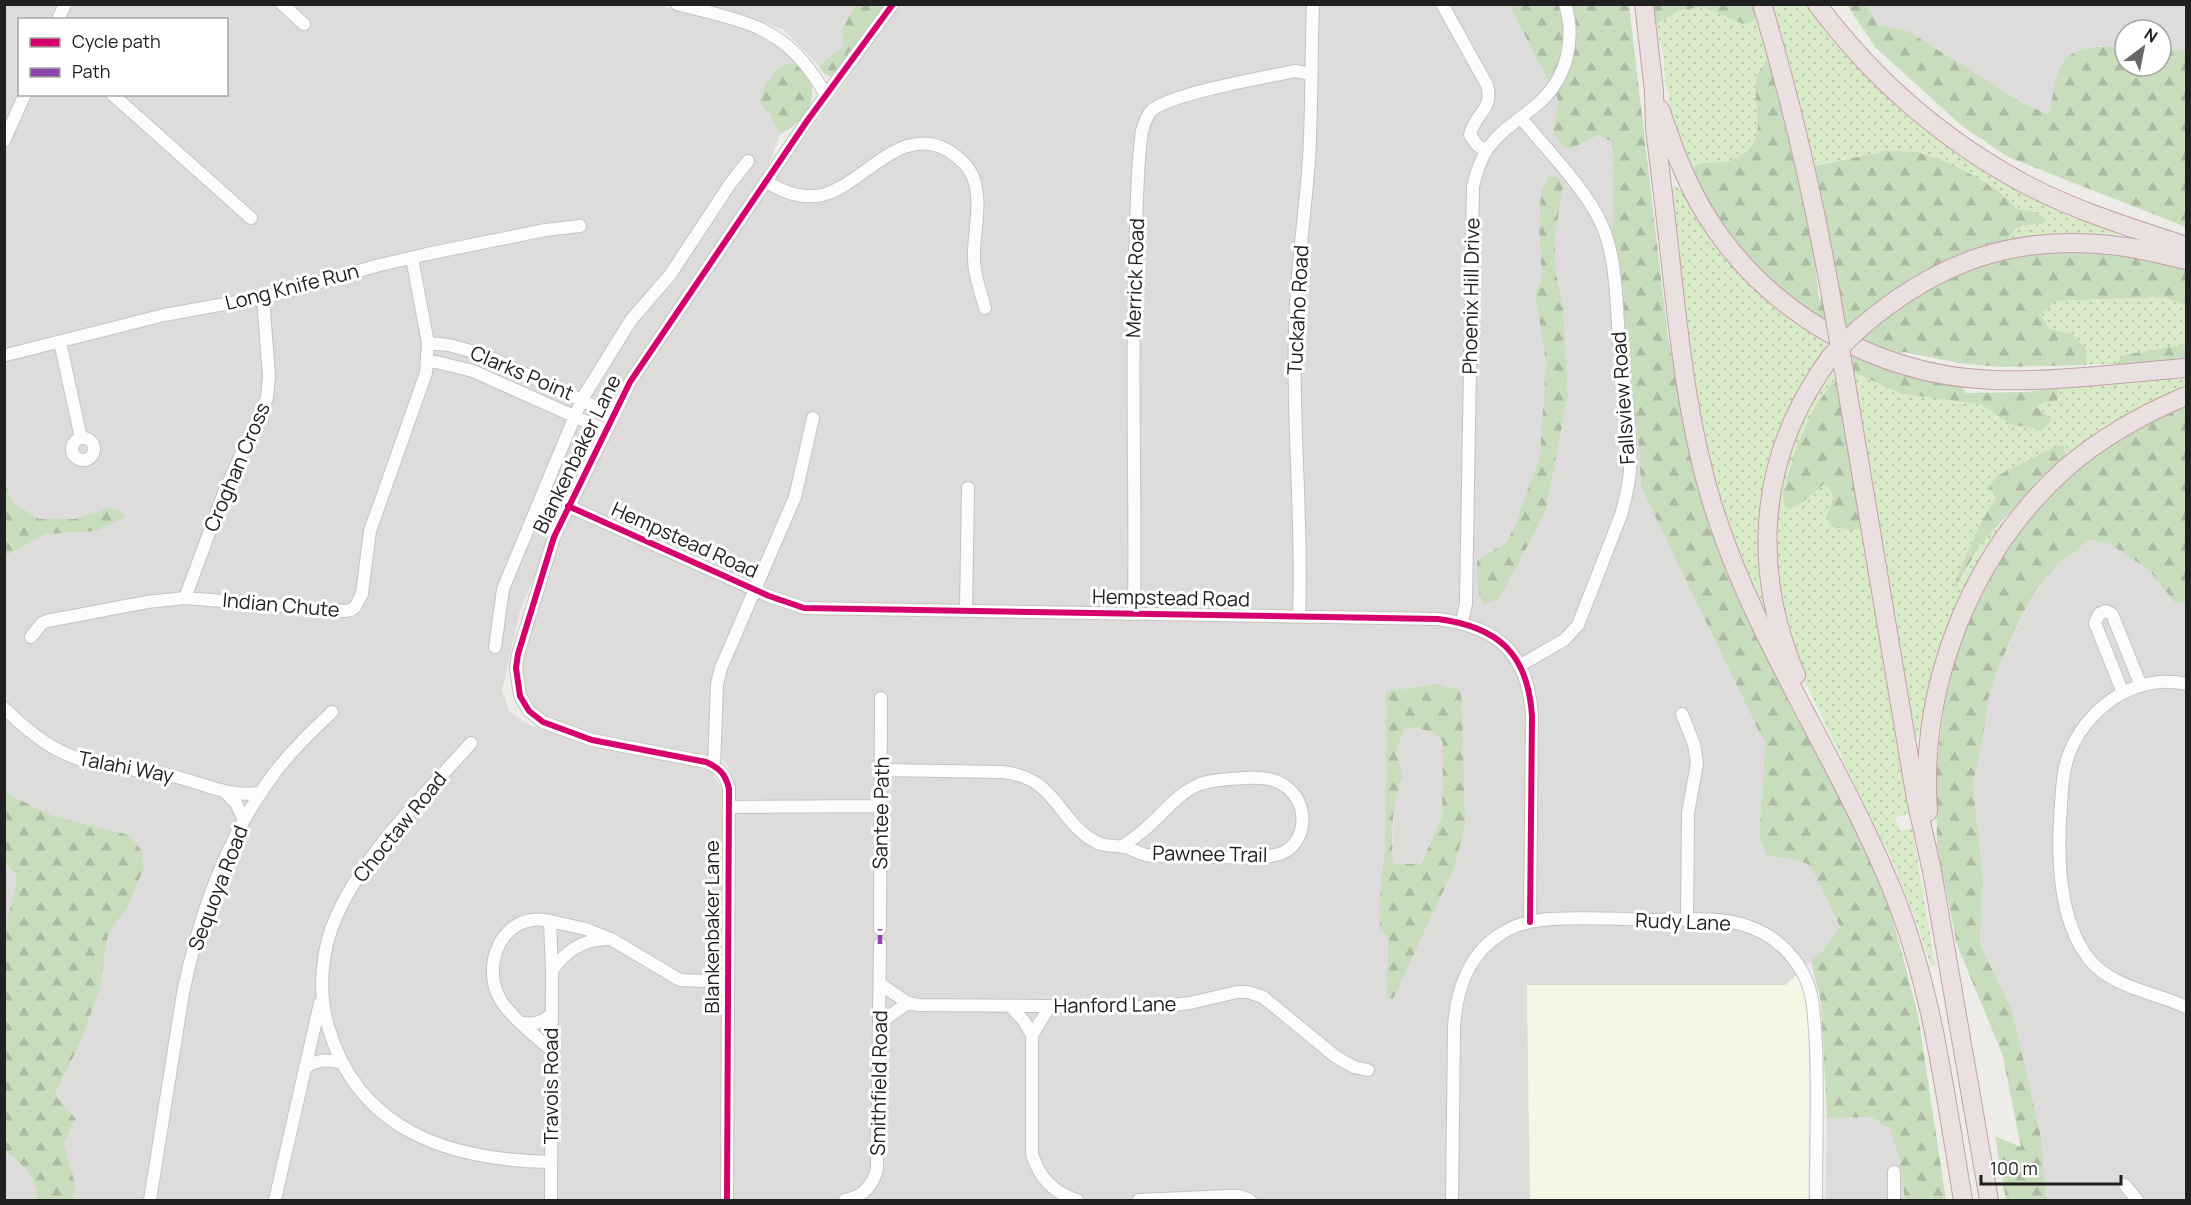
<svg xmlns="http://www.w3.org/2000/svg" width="2191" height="1205" font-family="Manrope,sans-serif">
  <defs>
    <pattern id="grass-dots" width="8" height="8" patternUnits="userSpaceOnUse" patternTransform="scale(1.5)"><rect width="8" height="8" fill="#d9eac8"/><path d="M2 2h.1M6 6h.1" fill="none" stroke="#bac8ac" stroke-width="1.8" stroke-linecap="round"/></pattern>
    <pattern id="forest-firs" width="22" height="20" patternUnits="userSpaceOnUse" patternTransform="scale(1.5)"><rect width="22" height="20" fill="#c8dcbe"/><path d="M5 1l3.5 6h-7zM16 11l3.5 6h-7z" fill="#acbca3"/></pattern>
  </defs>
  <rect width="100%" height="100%" fill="#eeece8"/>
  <!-- residential -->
  <path fill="#dddcda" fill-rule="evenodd" d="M653,4l92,23 26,10 27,27 -31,47 13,23 -13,35 -137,200 -43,83 -67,159 -18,79 7,21 22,15 162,38 18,8 10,15 5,19 -4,394h-649l2,-16 -11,-41 12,-24 -21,-23 25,-53 20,-54 8,-55 19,-27 2,-72 -78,-20 -35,-17 -11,-10 -1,-232 41,-22 52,-3 12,-23 -34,11h-36l-26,-17 -8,-20v-477zM20,20h206v74h-206z
    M710,5h145l-5,10 -6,31 -25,20 -36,-37z
    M897,5h612l49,94 -5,32 18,18 28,-14 13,7 2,66 -2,22 27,218 2,39 124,257 -6,95 9,17 29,4 13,5 30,63 -15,20 -39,37h-259l3,215h-797l2,-283 -6,-150 -8,-10 -80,-12 -67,-16 -25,-10 -19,-15 -7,-12 -3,-22 5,-23 33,-105 57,-123 41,-71 94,-135 99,-136zM1563,188l-8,48 1,38 7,33 5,88 -22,116 -17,31 -52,19 28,-19 10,-16 25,-71 6,-92 -11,-71 7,-13 -3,-48zM1434,684l25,5 -5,179 -61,130 -7,-2 2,-58 -9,-35 6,-57 1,-155z
    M1865,5h321v45l-25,-1v-19h-36v17l-25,-1 -38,18 -14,50 -26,-11 -114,-72 -29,-6z
    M2089,540l21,4 39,26 27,34 10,-2v598h-140l-5,-63 -29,-127 -32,-66 3,-63 -10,-98 11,-50 4,-33 9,-30 39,-81 24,-26z
    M1416,728l17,4 10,10 -1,74 -22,49 -27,-1 1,-59 2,-15 7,-14 -7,-23 8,-23z
    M4,863l12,12 -1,15 -10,41z
    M1872,1117l18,12 9,29 6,42h-80l2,-82z
    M4,1150l26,23 8,23 -3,4h-30z"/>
  <!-- education -->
  <path fill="#f6f6e4" d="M1796,976l6,11 7,37 -1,176h-278l-3,-215h259z"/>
  <!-- grass -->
  <path fill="url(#grass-dots)" d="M1772,5h36l60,73 29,26 221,129 -2,3c-38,-1 -73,-5 -111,6 13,-16 17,-17 37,-18l-8,-12 -17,-3 -8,-10 -123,-48 -72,14z
    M1704,7l39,17 14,-8 12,41 -13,46 3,30c-7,10 -15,24 -27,27 -17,5 -26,-2 -42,8l-21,-55v-20l-3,-6 -3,-34 -5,-16 -2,-13 24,-14z
    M1676,185c15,15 25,40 38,57 33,42 71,75 116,103l-22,29 -23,43 -10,23 -10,42 9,148 -27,-49 -39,-117 2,-6 -9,-38 -4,-6 -5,-42 -21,-185z
    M2166,297l20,8v39l-62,11 -9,9 -29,1v-15l-14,-16 -23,-5 -9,-14 15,-14z
    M1834,367l2,11 -22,30 10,76 8,7 1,10 -7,16 24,13 12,-1 48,284 -15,5 5,13 12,-3 23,137 -4,2 -11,-35 -27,-70 -91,-186 -26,-90 2,-105 25,-66z
    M1851,371l51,23 78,10 11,6 61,10 -15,-13 6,-5 14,-1 1,-13 128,-13v15l-79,34 -41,32 -3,-10 -74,41 7,9 -17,30 -24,56 8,-4 17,-33 22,-22 2,2 -49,87 -18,41 -16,79 -5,8z"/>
  <!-- forest -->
  <path fill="url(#forest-firs)" fill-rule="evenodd" d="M855,5h31l-53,72 -9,-3 -5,-8 25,-20 -3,-14z
    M1509,5h120l39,332 17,94 23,85 27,77 60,122 67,120 29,77 27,103 28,185h-41l-6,-42 -9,-29 -18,-12 -45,1 -6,-116 -10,-41 14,-13 15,-21 -30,-62 -13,-5 -30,-4 -8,-18 6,-94 -124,-257 -2,-39 -27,-218 2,-22 -2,-66 -13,-7 -28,14 -9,-3 -9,-15 5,-32z
    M1654,5h100l3,11 -7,7 -7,1 -39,-17 -24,3 -24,14z
    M1847,5h18l14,20 29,6 114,72 26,11c6,-16 6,-37 15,-51 11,-19 43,-17 62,-16v19h36v-17l25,1v177l-178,-70 -46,-31 -87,-79z
    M1769,57l43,181 7,61 4,1 4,25 -67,-52 -44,-53 -26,-51c18,-12 30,-3 44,-10 40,-19 16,-52 23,-82 2,-7 8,-14 12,-20z
    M791,64h7c5,6 11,13 13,21 6,22 -13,41 -31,49l-12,-22 -9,-10 7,-19 14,-17z
    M1886,151c10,1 23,0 33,2 28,6 81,34 98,56l17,3 11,7 -3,5 -17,1 -10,5 -10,12 -63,20 -33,18 -27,19 -37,32 -12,-71 -19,-94z
    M1549,176l10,2 4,10 -8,48 1,38 7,33 5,88 -22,116 -47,88 -16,5 -5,-14 -1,-29 29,-19 9,-16 25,-71 6,-92 -11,-71 7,-13 -3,-48 2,-39z
    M2109,251l77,15v39l-21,-8 -110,4 -15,14 9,14 23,5 15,16 -1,15 -86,2 -41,-4 -55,-11 -9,3 -36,-16 35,-31 48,-31 75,-24z
    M2186,344v16l-71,4 9,-9z
    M1848,354c41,16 71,25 114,32l4,7 60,-1 32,-4 -1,13 -14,1 -6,5 15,13 -10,10 -31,-6 -31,-20 -78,-10 -51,-23z
    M1836,378l26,151 -12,1 -17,-3 -7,-10 7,-16 -1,-10 -8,-7 -24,20 -12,5 -4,-5 -1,-10 12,-43 19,-43z
    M2186,403v199l-10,2 -27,-34 -39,-26 -21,-4 -29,23 -24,26 -17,33 -22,48 -9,30 -4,33 -11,50 10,98 -3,63 32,66 29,127 5,63h-40l-11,-64 26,11 -19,-94 -45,-108 -20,-99 -1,-77 9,-69 18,-72 30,-61 50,-69 92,-72z
    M2057,446h7l2,10 -31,29 -55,60 -25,44v-7l24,-56 17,-29 -7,-10 8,-11z
    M4,482l9,20 26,17h36l34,-11 11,2 5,7 -28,14 -52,3 -40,22z
    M1434,684l25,5 3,11 3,126 -11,42 -61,131 -7,-2 2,-59 -8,-9 -1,-26 6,-57 1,-155zM1416,728l17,4 10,10 -1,74 -21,48h-28c-1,-28 -2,-62 10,-88l-7,-23 8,-23z
    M4,788l12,10 35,17 78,20 12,15 3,18 -17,39 -19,27 -8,55 -20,54 -25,52 21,24 -12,24 11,41 -2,16h-38l3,-4 -8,-23 -25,-23 -1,-219 11,-41 1,-15 -11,-12z"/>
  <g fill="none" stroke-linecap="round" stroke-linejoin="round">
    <!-- minor casing -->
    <g stroke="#c5c4c3" stroke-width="14">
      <path id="minor" d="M282,4l22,20
        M677,4c51,14 97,18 131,64 7,9 13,17 17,27
        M1442,4l45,81c7,25 -13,29 -17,50l7,10 9,6
        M58,20l7,-16
        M112,94l139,124
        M4,141l21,-47
        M766,181c16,11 36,18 56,14 42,-10 78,-73 127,-44 10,7 19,14 24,26 10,27 0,55 1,82 0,17 7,33 11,49
        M60,342l21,96
        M428,343l21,2 36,10 128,60
        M6,355l158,-40 106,-19 106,-30 51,-12 118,-24 35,-4
        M428,360l45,11 132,59
        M72 449a11 11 0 1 1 22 0a11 11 0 1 1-22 0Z
        M568,506l201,90 35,12 634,11c61,8 90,35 94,97l-2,206
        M185,598l40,-108 42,-92 2,-22 -6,-78
        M966,611l2,-123
        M1134,614c2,-118 -3,-237 1,-355 2,-41 1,-87 7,-128 2,-7 4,-14 9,-20 17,-17 116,-34 144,-40l16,3
        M1299,616c4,-95 -7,-190 -4,-286 1,-57 10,-114 14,-171 3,-52 2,-103 4,-155
        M1462,622l4,-19 7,-416c3,-14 7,-27 15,-39 14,-19 35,-31 52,-46 27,-25 36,-63 25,-98
        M31,637l11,-14 5,-2 100,-19 38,-4 160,13 6,-1 4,-3 7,-13 8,-63 56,-158 2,-30 -16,-85
        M495,647l8,-58 79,-190 49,-79 39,-45 60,-91 18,-23
        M1519,666l45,-26 14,-15 43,-110c4,-14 8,-29 9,-45 2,-43 -6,-88 -11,-131 -3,-37 -2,-82 -18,-116 -16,-35 -55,-74 -80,-105
        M2186,684c-52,-12 -104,27 -119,76 -5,15 -5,31 -6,45 -4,48 -3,115 28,154 23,29 66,33 97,48
        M2123,693l-28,-70 4,-9 7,-3 6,3 29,72
        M4,708c32,31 60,52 106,59 21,3 42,4 63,9 30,7 58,23 89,16
        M1682,714l12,30 3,19 -9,50 -1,107
        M471,743c-48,54 -104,106 -134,172 -16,34 -19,76 -9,111 30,106 123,134 222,136
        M714,766l3,-82 4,-16 74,-171 18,-79
        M882,770l120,2c56,5 56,52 96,71 9,4 18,2 27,4 7,2 14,6 21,8 12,2 25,0 37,0 22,1 81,6 99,-2 7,-3 13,-9 16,-15 8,-15 5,-35 -7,-47 -12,-13 -29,-14 -46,-13 -15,1 -31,1 -45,6 -23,9 -38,31 -56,46 -7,6 -14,11 -22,17
        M225,792l11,11 8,17
        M729,807l151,-1
        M550,921c-5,-1 -12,-2 -18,-1 -35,5 -48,49 -33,77 8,17 38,40 52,53
        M880,929l1,-231
        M552,971c13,-20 30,-31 54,-32
        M880,984l28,19 10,2 237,2 35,-4 47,-11h11l15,5 73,60 18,10 14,3
        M1010,1006l14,15 8,14
        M1050,1006l-18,29v119c7,23 21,39 45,46
        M523,1023c12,2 19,-1 29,-9
        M879,1027l9,-10 20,-14
        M305,1068c13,-9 22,-9 37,-5
        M2125,1185l12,15
        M150,1200l33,-207c16,-78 44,-158 93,-222 17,-22 36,-40 56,-59
        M275,1200l45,-197
        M551,1200l1,-229 -2,-50 36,8 25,10 69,41 48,2
        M727,1200l2,-411c-3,-14 -9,-21 -23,-27l-114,-22 -49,-18 -14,-11 -9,-15 -4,-28 2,-14 36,-117 76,-155 177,-261 86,-117
        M845,1200c18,-3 28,-15 32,-31l3,-225
        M1139,1200l90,-4h10l11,4
        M1452,1200l2,-172c2,-38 15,-76 50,-96 14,-9 31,-12 48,-13 33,-2 67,0 100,1 30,0 66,-4 95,6 25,8 45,26 57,49 11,22 10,47 12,71 2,51 0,103 0,154
        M1894,1200v-28"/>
    </g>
    <!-- highway casing -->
    <g stroke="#c3a1a8" stroke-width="20">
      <path id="highway" d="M1644,4l10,87 1,38c7,54 13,108 19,163 8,71 17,142 38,211 42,136 125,253 179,384 42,100 54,208 72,313
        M1762,4c31,102 54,205 72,309
        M1817,4c56,75 126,136 208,180 51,27 107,44 161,62
        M1660,109c12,35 24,69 43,101 60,101 171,165 289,170 64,2 130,-7 194,-12
        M1860,328c78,-67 156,-95 259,-82 23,3 45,9 67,14
        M1845,377l71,422 16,72 57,329
        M1796,675c-44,-103 -38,-210 24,-303
        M1928,812c-9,-127 43,-259 138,-344 36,-31 77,-54 120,-72"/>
    </g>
    <!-- minor -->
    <use href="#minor" stroke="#fcfcfc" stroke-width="12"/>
    <!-- highway -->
    <use href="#highway" stroke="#ebe0e0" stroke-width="18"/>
    <!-- highway-bridge casing -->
    <g stroke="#c3a1a8" stroke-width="20" stroke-linecap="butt">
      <path id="highway-bridge" d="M1834,313l11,64
        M1820,372l11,-16 29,-28"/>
    </g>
    <!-- highway-bridge -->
    <use href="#highway-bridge" stroke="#ebe0e0" stroke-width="18"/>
    <!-- quiet -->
    <path stroke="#8e44ad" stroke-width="4.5" stroke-dasharray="9 4.5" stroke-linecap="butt" d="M880,944v-15"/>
    <!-- cycleway casing -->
    <g stroke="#fff" stroke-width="10">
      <path id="cycleway" d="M568,506l201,90 35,12 634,11c61,8 90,35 94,97l-2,206
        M727,1200l2,-411c-3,-14 -9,-21 -23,-27l-114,-22 -49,-18 -14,-11 -9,-15 -4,-28 2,-14 36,-117 76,-155 177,-261 86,-117"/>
    </g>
    <!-- cycleway -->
    <use href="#cycleway" stroke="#d6006c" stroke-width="6"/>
  </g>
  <g text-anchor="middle" stroke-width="6" stroke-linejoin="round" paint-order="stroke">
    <!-- street labels -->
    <g font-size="20" fill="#202020" stroke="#fff">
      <text transform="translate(1135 278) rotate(-88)" y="7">Merrick Road</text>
      <text transform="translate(292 287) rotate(-14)" y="7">Long Knife Run</text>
      <text transform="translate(1471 296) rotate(-89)" y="7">Phoenix Hill Drive</text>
      <text transform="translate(1298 310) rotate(-87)" y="7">Tuckaho Road</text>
      <text transform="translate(522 373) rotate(23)" y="7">Clarks Point</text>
      <text transform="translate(1623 398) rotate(-94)" y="7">Fallsview Road</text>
      <text transform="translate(577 454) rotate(-64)" y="7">Blankenbaker Lane</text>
      <text transform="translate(237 467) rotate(-67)" y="7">Croghan Cross</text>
      <text transform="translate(685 540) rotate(24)" y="7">Hempstead Road</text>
      <text transform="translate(1171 598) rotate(1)" y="7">Hempstead Road</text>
      <text transform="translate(281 605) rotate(5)" y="7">Indian Chute</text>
      <text transform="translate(126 767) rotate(11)" y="7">Talahi Way</text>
      <text transform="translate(881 813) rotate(-89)" y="7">Santee Path</text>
      <text transform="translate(400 827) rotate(-51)" y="7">Choctaw Road</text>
      <text transform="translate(1210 854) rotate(1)" y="7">Pawnee Trail</text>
      <text transform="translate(218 888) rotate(-69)" y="7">Sequoya Road</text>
      <text transform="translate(1683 922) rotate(2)" y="7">Rudy Lane</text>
      <text transform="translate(712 927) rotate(-90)" y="7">Blankenbaker Lane</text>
      <text transform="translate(1115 1005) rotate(-1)" y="7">Hanford Lane</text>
      <text transform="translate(879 1083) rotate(-89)" y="7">Smithfield Road</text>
      <text transform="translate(551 1086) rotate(-90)" y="7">Travois Road</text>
    </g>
  </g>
  <!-- border -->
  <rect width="2191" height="1205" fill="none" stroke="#202020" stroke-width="12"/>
  <!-- legend -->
  <rect x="18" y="18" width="210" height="78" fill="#ffffff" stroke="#a6a6a6" stroke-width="1.5"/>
  <rect x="30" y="38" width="30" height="9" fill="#d6006c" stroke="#a6a6a6" stroke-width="1.5"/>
  <text x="72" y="48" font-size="18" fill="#202020">Cycle path</text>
  <rect x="30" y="68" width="30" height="9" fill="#8e44ad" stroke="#a6a6a6" stroke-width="1.5"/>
  <text x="72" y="78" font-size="18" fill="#202020">Path</text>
  <!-- north arrow -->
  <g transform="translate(2143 48) rotate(32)"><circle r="28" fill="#ffffff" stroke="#a6a6a6" stroke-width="1.5"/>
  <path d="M0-4.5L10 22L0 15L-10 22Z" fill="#686766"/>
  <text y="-9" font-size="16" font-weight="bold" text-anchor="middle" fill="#202020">N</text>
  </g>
  <!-- scale -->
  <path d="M1981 1175v9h140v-9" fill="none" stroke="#202020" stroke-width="3"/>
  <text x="1990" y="1175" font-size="18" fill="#202020" stroke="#ffffff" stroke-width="4.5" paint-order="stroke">100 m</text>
</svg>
